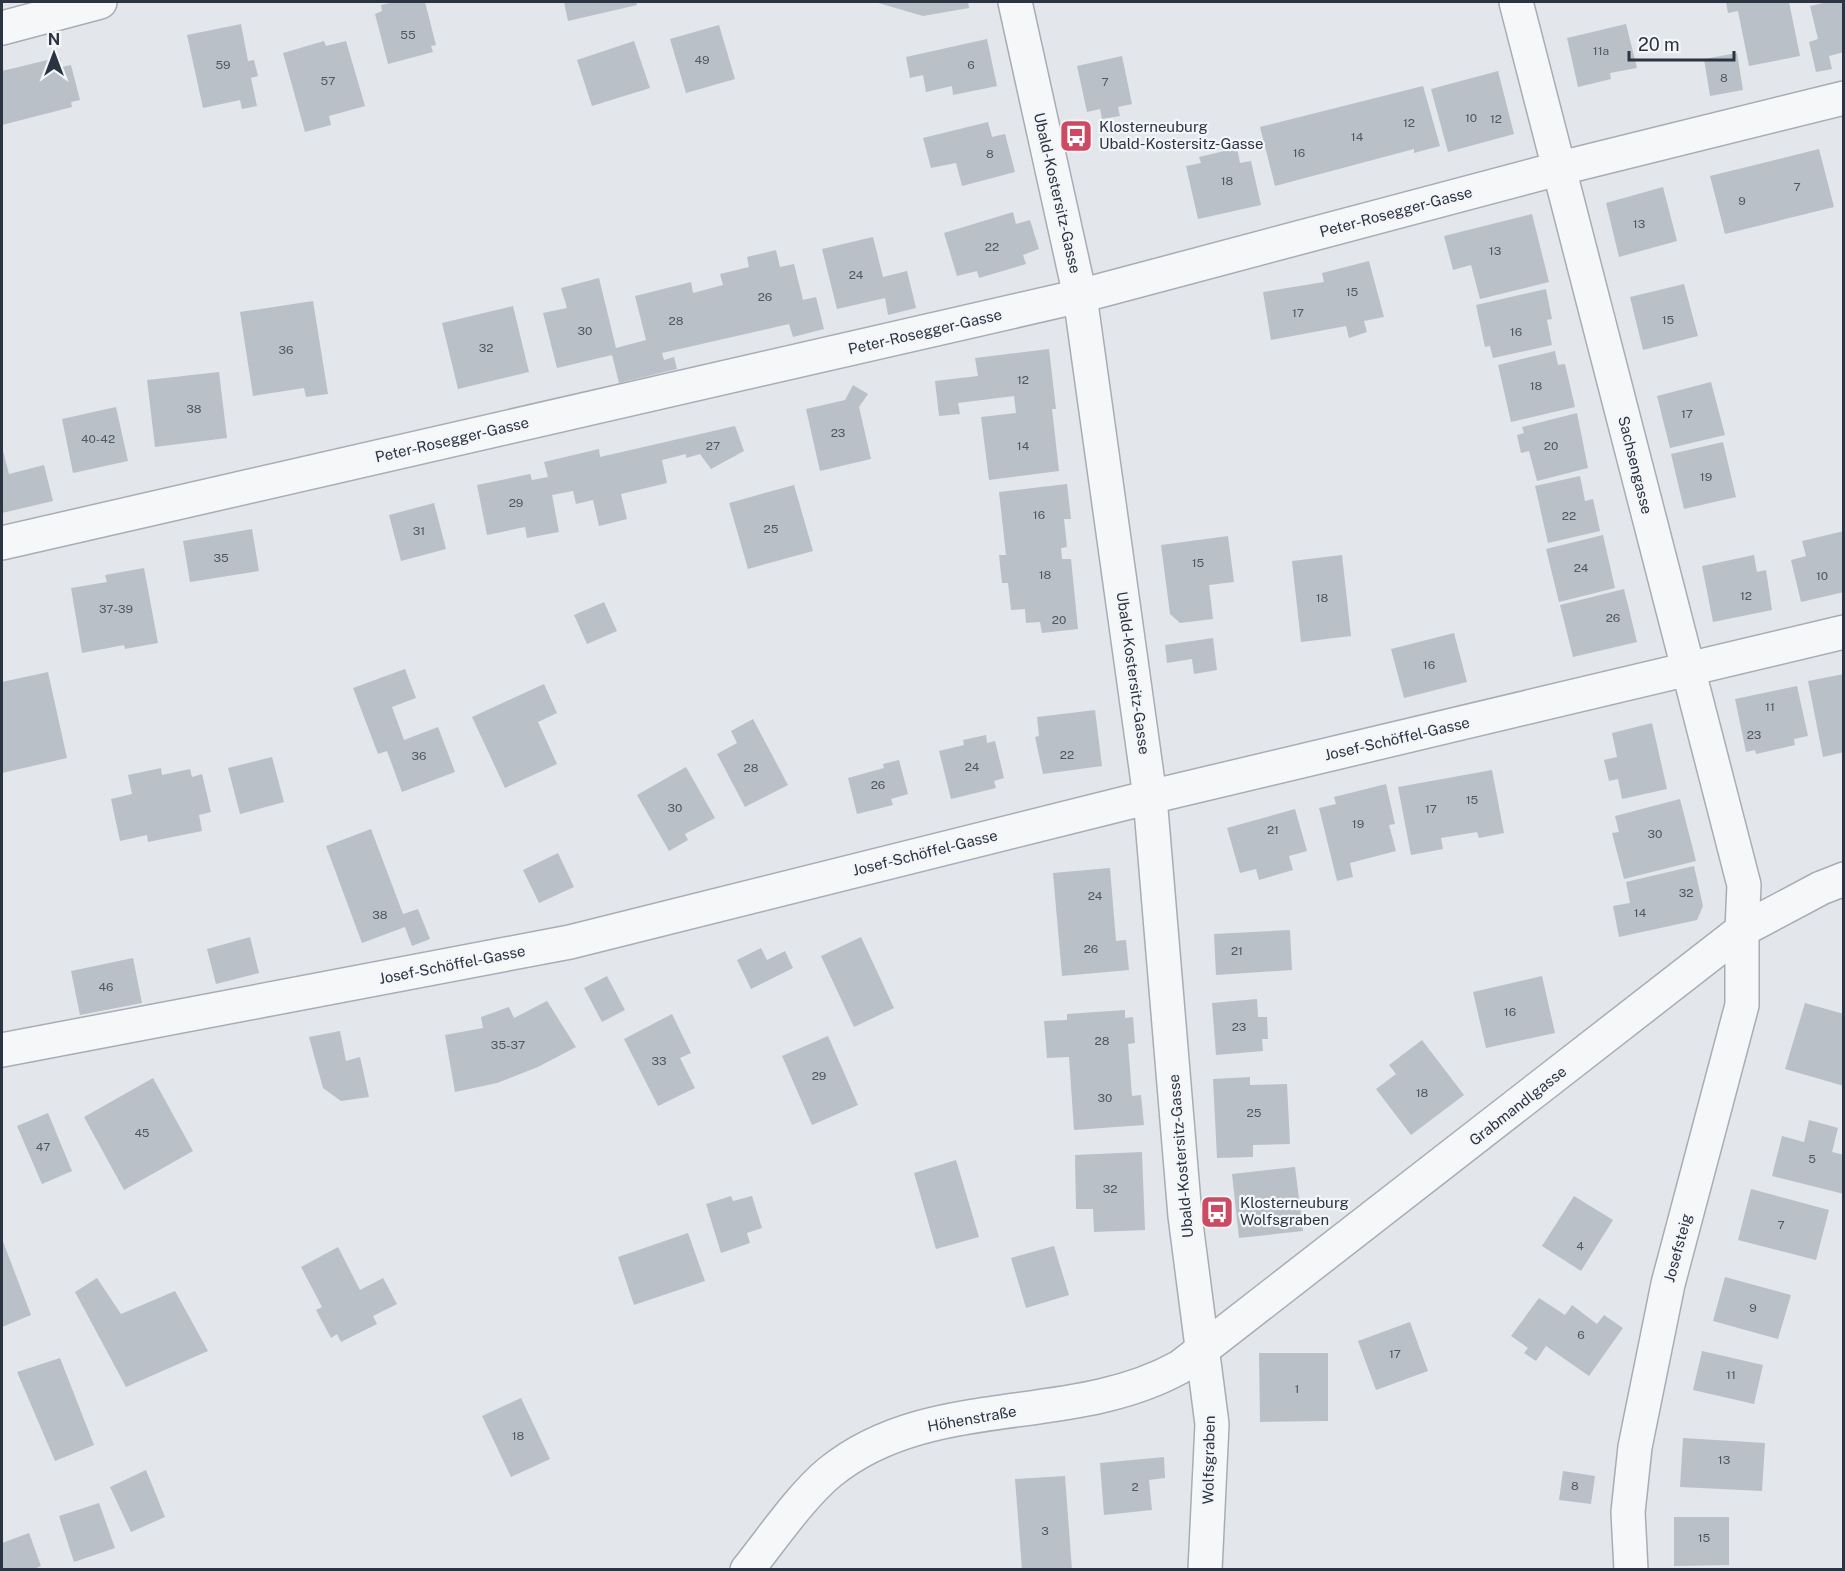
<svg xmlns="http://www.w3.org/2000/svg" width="1845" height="1571" font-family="'Public Sans',sans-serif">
  <rect width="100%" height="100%" fill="#e3e6eb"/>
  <!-- building -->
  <path fill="#bac0c8" d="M395,2h30l11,43 -5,1 2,6 -45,12 -13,-50 7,-3 -1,-6z
    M564,2h72l1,3 -69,16z
    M875,2h93l1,6 -46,8z
    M1726,2h63l11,54 -51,10 -11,-55 -10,2z
    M1828,2h16v50l-15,4 3,13 -16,3 -7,-30 9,-3 -8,-33z
    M241,24l7,37 6,-1 4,16 -7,2 6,28 -15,3 -2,-9 -37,8 -16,-73z
    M1626,24l11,44 -27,5 1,6 -33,8 -11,-49z
    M719,25l16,54 -49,14 -16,-54z
    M987,39l10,47 -44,9 -1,-9 -26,6 -3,-17 -13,3 -4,-21z
    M324,41l2,5 20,-5 19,65 -36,10 2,9 -26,7 -22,-79z
    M634,41l16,47 -58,18 -15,-46z
    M1737,53l6,37 -33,6 -6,-37z
    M1122,56l10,48 -14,3 2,9 -18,3 -2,-10 -13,3 -10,-46z
    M60,57l2,10 9,-2 9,35 -9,2 1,5 -70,18v-54z
    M1498,71l16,63 -66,18 -17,-63z
    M1423,86l17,60 -26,7v-4l-139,37 -15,-59z
    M988,122l4,15 13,-3 10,38 -53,14 -6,-23 -25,5 -8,-30z
    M1237,148l3,15 11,-2 10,44 -63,14 -12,-53 15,-3 -2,-6z
    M1819,149l15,58 -109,27 -15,-58z
    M1663,187l14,54 -58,16 -13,-54z
    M1013,212l3,12 14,-4 9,29 -16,6 3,9 -47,14 -2,-7 -20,5 -13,-43z
    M1532,214l17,68 -69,17 -9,-34 -18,5 -9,-34z
    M873,237l10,40 24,-6 9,37 -28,7 -3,-17 -48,11 -15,-60z
    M776,250l4,17 14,-3 9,36 13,-3 8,32 -31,8 -4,-13 -127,29 2,7 10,-3 3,12 -58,14 -7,-28 -55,13 -14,-55 24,-5 -6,-20 38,-10 17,70 30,-8 -11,-44 56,-14 2,11 30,-8 -3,-11 29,-7 -2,-10z
    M1369,261l15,56 -20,4 3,11 -18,6 -3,-12 -75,14 -8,-48 61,-10 -2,-9z
    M1684,284l14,52 -55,14 -13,-53z
    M1546,289l6,30 -5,1 5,25 -59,13 -3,-12 -5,1 -9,-42z
    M313,301l15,93 -22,3 -2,-9 -51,8 -13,-84z
    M513,306l16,66 -71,17 -16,-66z
    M1049,349l7,60h-4l7,62 -70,9 -8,-63 35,-4 -2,-17 -56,7 2,11 -21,2 -4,-35 43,-5 -3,-18z
    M1555,351l3,14 7,-1 10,43 -64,15 -13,-57z
    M219,372l8,66 -72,9 -8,-67z
    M1711,382l14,53 -55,13 -13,-52z
    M853,385l15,9 -9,13 12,52 -51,12 -14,-62 39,-9z
    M116,407l12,54 -55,12 -11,-54z
    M1577,413l11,55 -51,13 -8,-30 -8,2 -4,-18 7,-2 -2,-6z
    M735,426l9,25 -33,18 -11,-15 -14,4v-4l-24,6 5,23 -46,11 6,25 -28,7 -6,-26 -17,4 -3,-13 -21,4 7,37 -32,6 -2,-11 -38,8 -10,-50 53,-11 2,6 16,-3 -4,-15 55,-13 1,8z
    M1723,442l13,55 -52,12 -13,-55z
    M2,447l7,27 35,-9 9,36 -51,12z
    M1580,476l5,25 8,-2 7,32 -52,12 -13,-57z
    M1067,484l4,35h-7l3,28 -6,1 1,11h9l7,70 -36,4 -2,-11 -14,1 -1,-14 -14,1 -3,-27h-6l-3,-28h7l-7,-63z
    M794,485l19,66 -65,18 -19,-66z
    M434,503l12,46 -45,12 -12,-46z
    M252,529l7,42 -69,11 -7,-41z
    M1844,531v61l-43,10 -10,-42 15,-4 -4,-15z
    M1603,535l12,53 -56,14 -13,-53z
    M1228,536l6,46 -25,3 4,34 -33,4 -10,-9 -9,-69z
    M1342,555l9,81 -50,6 -9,-81z
    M1754,555l3,17 9,-2 6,40 -59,12 -11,-56z
    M144,568l14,75 -33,6 -1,-4 -42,8 -11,-65 36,-6 -2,-7z
    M1624,589l13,53 -64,15 -13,-52z
    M604,602l13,29 -30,13 -13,-29z
    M1454,633l13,49 -63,16 -13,-49z
    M1213,638l4,32 -23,4 -2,-15 -25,4 -2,-18z
    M405,669l11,29 -24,9 12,33 34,-13 17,45 -53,20 -15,-41 -9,3 -25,-66z
    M48,672l19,86 -65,15v-91z
    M1844,674v78l-21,5 -15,-76z
    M544,684l13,29 -19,9 19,42 -52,24 -33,-71z
    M1797,686l11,50 -14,3 1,6 -39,9 -1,-4 -9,2 -11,-53z
    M1095,710l7,56 -59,8 -8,-37 4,-1 -2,-19z
    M753,719l35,66 -43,22 -28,-53 20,-11 -6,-12z
    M1652,723l15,66 -45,10 -4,-20 -9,2 -5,-21 13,-3 -5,-24z
    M986,735l1,8 8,-2 9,37 -10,3 2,7 -45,11 -12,-48 25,-6 -1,-5z
    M272,757l12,45 -44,12 -12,-46z
    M899,760l9,34 -17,5 2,6 -36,9 -9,-36 36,-10 -1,-4z
    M686,767l29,51 -30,16 3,6 -19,11 -32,-56z
    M161,768l1,7 28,-6 2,8 10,-3 9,38 -12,3 3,16 -54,11 -1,-7 -27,6 -9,-42 21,-5 -4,-19z
    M1492,770l12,63 -25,5 -2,-6 -36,6 2,11 -32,6 -13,-68z
    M1386,784l9,40 -6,1 7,26 -46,12 3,14 -16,4 -18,-73 17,-4 -2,-7z
    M1680,799l16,62 -72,18 -12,-46 7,-1 -4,-16z
    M1295,809l12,42 -18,5 4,14 -34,10 -3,-11 -16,4 -13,-45z
    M371,829l32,85 15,-5 12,30 -18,7 -7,-19 -43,16 -36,-97z
    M558,853l16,34 -35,16 -16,-33z
    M1694,866l9,40 -6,14 -78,17 -6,-31 17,-3 -4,-21z
    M1110,868l6,73 10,-1 3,30 -67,6 -9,-103z
    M1290,930l2,40 -76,5 -2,-41z
    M250,937l9,36 -43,11 -9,-35z
    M861,937l33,71 -40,19 -33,-71z
    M761,948l6,12 18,-9 8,17 -42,21 -14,-29z
    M133,958l9,45 -62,12 -9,-44z
    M607,976l18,34 -23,12 -18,-34z
    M1542,976l13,57 -69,15 -13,-56z
    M1257,999l1,18h9l1,22h-6l1,12 -47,4 -4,-52z
    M547,1001l29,46 -38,20 -41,16 -42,9 -10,-57 38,-7 -2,-11 28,-10 5,11z
    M1805,1003l39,11v72l-59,-17z
    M1125,1010v8l8,-1 2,26 -7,1 4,52 9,-1 3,30 -70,5 -5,-73 -22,1 -3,-37 23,-1v-6z
    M672,1014l19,39 -11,5 15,30 -37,18 -34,-67z
    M340,1031l6,30 14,-4 9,40 -28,4 -18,-13 -14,-51z
    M828,1036l30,69 -46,20 -30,-69z
    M1422,1040l42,55 -53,40 -35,-46 20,-15 -7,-9z
    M1250,1077v8l37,-1 3,60 -37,1v12l-36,1 -4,-79z
    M153,1078l40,73 -69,39 -40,-73z
    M48,1113l24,58 -30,13 -25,-58z
    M1809,1120l29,8 -6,24 12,3v39l-72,-18 10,-40 22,6z
    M1142,1152l3,78 -51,2 -1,-23h-17l-1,-54z
    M956,1160l23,77 -43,12 -22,-76z
    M1295,1167l8,64 -64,7 -7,-64z
    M1751,1189l78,21 -13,50 -78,-20z
    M731,1196l2,5 19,-5 10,32 -15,5 3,10 -29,10 -15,-49z
    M1574,1196l39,24 -32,51 -39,-25z
    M688,1233l17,48 -71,24 -16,-48z
    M2,1239l29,76 -29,12z
    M1054,1246l15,49 -43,13 -15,-50z
    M338,1247l22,43 23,-12 14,26 -24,12 4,8 -36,18 -4,-8 -6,4 -15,-28 6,-3 -21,-40z
    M1725,1277l66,18 -13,44 -65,-18z
    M97,1278l24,36 54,-23 33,60 -82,36 -51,-95z
    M1539,1298l26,17 7,-10 25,19 7,-9 19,13 -34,48 -43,-30 -10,15 -12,-8 4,-5 -17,-12z
    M1410,1322l18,49 -52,19 -18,-49z
    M1702,1351l61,14 -9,39 -61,-14z
    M1259,1353h69v68l-68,1z
    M60,1358l34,87 -39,16 -38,-89z
    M521,1398l29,61 -39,18 -29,-61z
    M1683,1438l82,5 -3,48 -82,-4z
    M1164,1457l1,21 -16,2 3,30 -48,5 -4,-52z
    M146,1470l19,47 -34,15 -21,-45z
    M1563,1471l32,5 -4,28 -32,-4z
    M1065,1476l7,94h-50l-7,-91z
    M99,1503l16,45 -41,14 -15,-46z
    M1674,1517h55v48l-55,1z
    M29,1533l12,33 -10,4h-29v-27z"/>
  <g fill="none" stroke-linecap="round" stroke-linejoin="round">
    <!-- minor casing -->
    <g stroke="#a8adb5" stroke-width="36">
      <path id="minor" d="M1015,2l65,294 70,501 35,419 27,208 -7,146
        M2,28l98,-26
        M2,543l1078,-247 481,-128 283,-70
        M2,1050l568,-108 580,-145 694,-165
        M1631,1570l-3,-58 7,-65 33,-163 74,-279v-75l79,-42 23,-9"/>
    </g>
    <!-- tertiary casing -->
    <g stroke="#a8adb5" stroke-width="36">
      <path id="tertiary" d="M747,1570c25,-31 53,-73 83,-98 100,-81 240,-44 350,-105l562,-437 2,-45 -228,-883"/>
    </g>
    <!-- minor -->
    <use href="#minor" stroke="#f6f7f9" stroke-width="33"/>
    <!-- tertiary -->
    <use href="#tertiary" stroke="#f6f7f9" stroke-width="33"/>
  </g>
  <!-- icons -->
  <defs>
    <g id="bus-square" transform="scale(1.725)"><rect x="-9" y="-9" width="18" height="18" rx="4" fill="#cd4a63" stroke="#f3f5f8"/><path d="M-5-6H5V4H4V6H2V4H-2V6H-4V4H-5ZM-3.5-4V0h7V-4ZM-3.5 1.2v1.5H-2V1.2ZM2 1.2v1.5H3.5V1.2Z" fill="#fff"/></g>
  </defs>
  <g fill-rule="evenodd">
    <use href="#bus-square" x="1076" y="136"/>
    <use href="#bus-square" x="1217" y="1212"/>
  </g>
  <g text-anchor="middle" stroke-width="4.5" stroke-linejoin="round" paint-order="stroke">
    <!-- number labels -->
    <g font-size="12" fill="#4f5764">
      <text x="408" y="39">55</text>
      <text x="1601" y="55">11a</text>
      <text x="702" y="64">49</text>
      <text x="223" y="69">59</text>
      <text x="971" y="69">6</text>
      <text x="1724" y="82">8</text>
      <text x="328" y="85">57</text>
      <text x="1105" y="86">7</text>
      <text x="1471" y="122">10</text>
      <text x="1496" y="123">12</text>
      <text x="1409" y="127">12</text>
      <text x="1357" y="141">14</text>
      <text x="1299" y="157">16</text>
      <text x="990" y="158">8</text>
      <text x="1227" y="185">18</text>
      <text x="1797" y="191">7</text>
      <text x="1742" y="205">9</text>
      <text x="1639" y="228">13</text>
      <text x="992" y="251">22</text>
      <text x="1495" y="255">13</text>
      <text x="856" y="279">24</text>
      <text x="1352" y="296">15</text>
      <text x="765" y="301">26</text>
      <text x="1298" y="317">17</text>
      <text x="1668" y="324">15</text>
      <text x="676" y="325">28</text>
      <text x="585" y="335">30</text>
      <text x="1516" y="336">16</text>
      <text x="486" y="352">32</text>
      <text x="286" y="354">36</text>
      <text x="1023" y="384">12</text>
      <text x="1536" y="390">18</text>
      <text x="194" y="413">38</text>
      <text x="1687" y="418">17</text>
      <text x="838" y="437">23</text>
      <text x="98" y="443">40-42</text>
      <text x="713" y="450">27</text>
      <text x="1023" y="450">14</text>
      <text x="1551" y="450">20</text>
      <text x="1706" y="481">19</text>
      <text x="516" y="507">29</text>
      <text x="1039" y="519">16</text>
      <text x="1569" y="520">22</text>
      <text x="771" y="533">25</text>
      <text x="419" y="535">31</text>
      <text x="221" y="562">35</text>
      <text x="1198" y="567">15</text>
      <text x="1581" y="572">24</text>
      <text x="1045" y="579">18</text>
      <text x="1822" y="580">10</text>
      <text x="1746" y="600">12</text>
      <text x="1322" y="602">18</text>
      <text x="116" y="613">37-39</text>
      <text x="1613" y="622">26</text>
      <text x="1059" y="624">20</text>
      <text x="1429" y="669">16</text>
      <text x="1770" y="711">11</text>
      <text x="1754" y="739">23</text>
      <text x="1067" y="759">22</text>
      <text x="419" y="760">36</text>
      <text x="972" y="771">24</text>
      <text x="751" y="772">28</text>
      <text x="878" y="789">26</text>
      <text x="1472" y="804">15</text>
      <text x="675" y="812">30</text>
      <text x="1431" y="813">17</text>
      <text x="1358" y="828">19</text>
      <text x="1273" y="834">21</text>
      <text x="1655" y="838">30</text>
      <text x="1686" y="897">32</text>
      <text x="1095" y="900">24</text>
      <text x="1640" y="917">14</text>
      <text x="380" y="919">38</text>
      <text x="1091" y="953">26</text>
      <text x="1237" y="955">21</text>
      <text x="106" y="991">46</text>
      <text x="1510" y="1016">16</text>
      <text x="1239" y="1031">23</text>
      <text x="1102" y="1045">28</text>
      <text x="508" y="1049">35-37</text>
      <text x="659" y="1065">33</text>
      <text x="819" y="1080">29</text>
      <text x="1422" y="1097">18</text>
      <text x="1105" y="1102">30</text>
      <text x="1254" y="1117">25</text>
      <text x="142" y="1137">45</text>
      <text x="43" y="1151">47</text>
      <text x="1812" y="1163">5</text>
      <text x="1110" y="1193">32</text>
      <text x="1781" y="1229">7</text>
      <text x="1580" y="1250">4</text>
      <text x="1753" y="1312">9</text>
      <text x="1581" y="1339">6</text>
      <text x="1395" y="1358">17</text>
      <text x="1731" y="1379">11</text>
      <text x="1297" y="1393">1</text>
      <text x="518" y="1440">18</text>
      <text x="1724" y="1464">13</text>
      <text x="1575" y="1490">8</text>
      <text x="1135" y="1491">2</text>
      <text x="1045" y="1535">3</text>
      <text x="1704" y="1542">15</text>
    </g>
    <!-- poi labels -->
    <g font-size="15" fill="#2b3443" stroke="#f3f5f8" text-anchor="start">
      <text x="1099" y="132">Klosterneuburg<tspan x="1099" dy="17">Ubald-Kostersitz-Gasse</tspan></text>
      <text x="1240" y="1208">Klosterneuburg<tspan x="1240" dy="17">Wolfsgraben</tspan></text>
    </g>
    <!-- street labels -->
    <g font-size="15" fill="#2b3443" stroke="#f3f5f8">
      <text transform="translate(1057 193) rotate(77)" y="5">Ubald-Kostersitz-Gasse</text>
      <text transform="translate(1396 212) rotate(-15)" y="5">Peter-Rosegger-Gasse</text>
      <text transform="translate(925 332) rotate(-13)" y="5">Peter-Rosegger-Gasse</text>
      <text transform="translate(452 440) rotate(-13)" y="5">Peter-Rosegger-Gasse</text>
      <text transform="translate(1635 465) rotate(76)" y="5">Sachsengasse</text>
      <text transform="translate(1133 673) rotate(82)" y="5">Ubald-Kostersitz-Gasse</text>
      <text transform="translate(1397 739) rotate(-13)" y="5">Josef-Schöffel-Gasse</text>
      <text transform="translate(925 853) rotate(-14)" y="5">Josef-Schöffel-Gasse</text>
      <text transform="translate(452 965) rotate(-11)" y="5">Josef-Schöffel-Gasse</text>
      <text transform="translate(1518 1106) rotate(-38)" y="5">Grabmandlgasse</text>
      <text transform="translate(1181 1156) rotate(-95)" y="5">Ubald-Kostersitz-Gasse</text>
      <text transform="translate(1678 1248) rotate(-75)" y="5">Josefsteig</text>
      <text transform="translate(972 1419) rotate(-10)" y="5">Höhenstraße</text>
      <text transform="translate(1209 1460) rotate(-89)" y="5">Wolfsgraben</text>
    </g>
  </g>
  <!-- border -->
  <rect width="1845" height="1571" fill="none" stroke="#2b3443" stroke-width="6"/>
  <!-- north arrow -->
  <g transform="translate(54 54)" stroke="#f3f5f8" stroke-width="4.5" paint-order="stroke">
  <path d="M0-4.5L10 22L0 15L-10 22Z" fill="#2b3443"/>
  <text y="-9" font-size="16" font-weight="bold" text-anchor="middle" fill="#2b3443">N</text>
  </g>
  <!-- scale -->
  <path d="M1629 51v9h105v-9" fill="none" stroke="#2b3443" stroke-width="3"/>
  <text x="1638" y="51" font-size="18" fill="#2b3443" stroke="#f3f5f8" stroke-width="4.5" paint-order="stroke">20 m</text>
</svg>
